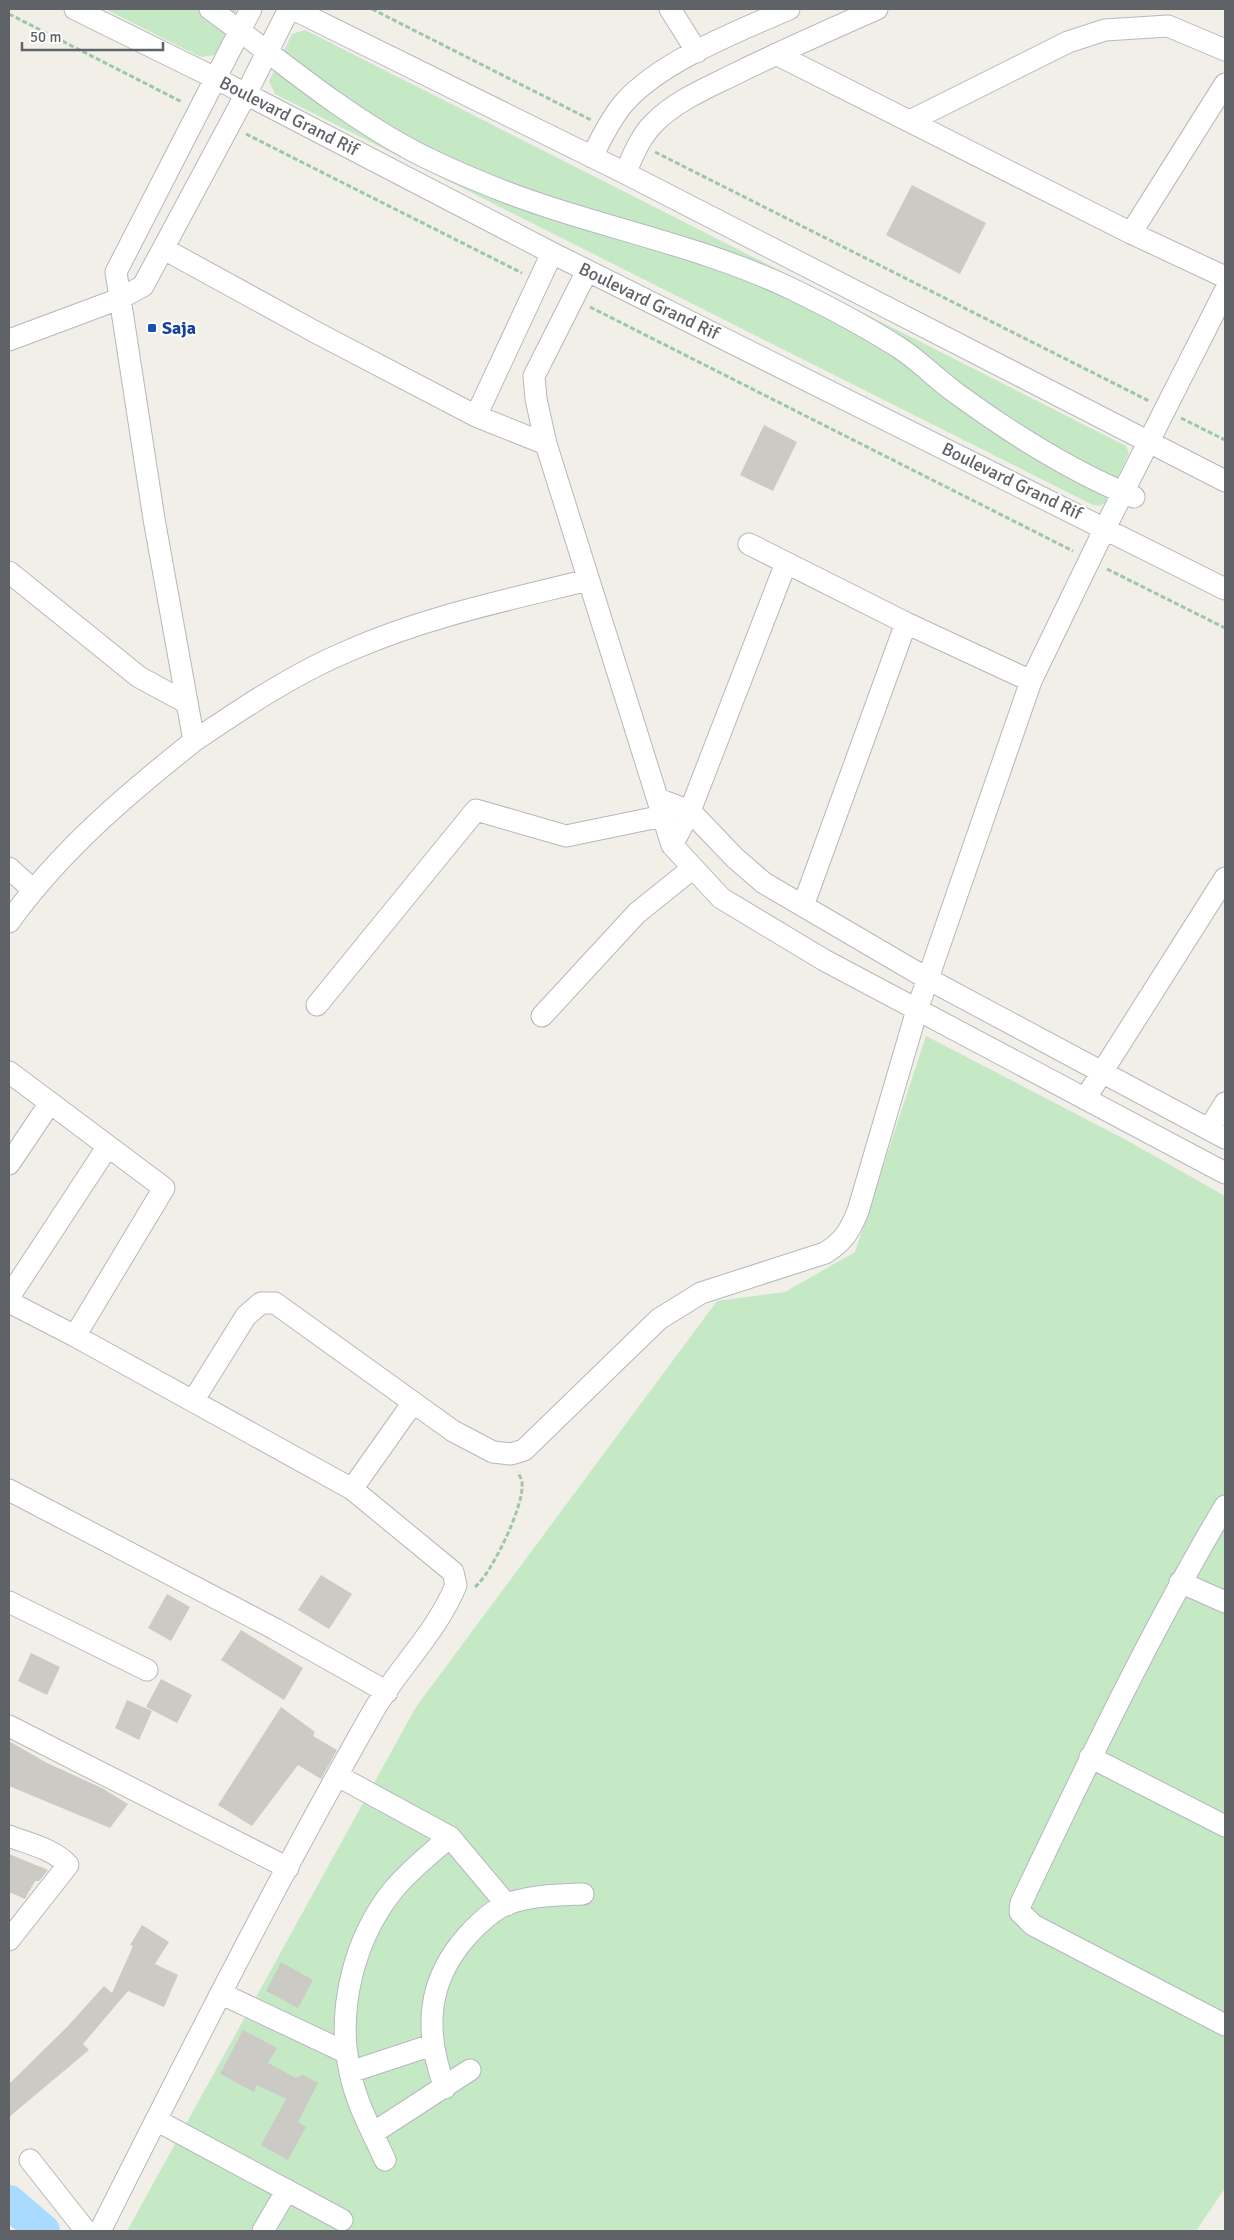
<svg xmlns="http://www.w3.org/2000/svg" width="1234" height="2240" font-family="Signika,sans-serif">
  <rect width="100%" height="100%" fill="#f1efe8"/>
  <!-- green -->
  <path fill="#c5e8c5" d="M105,9h132l-22,46 -14,2z
    M305,30l821,416 3,7 -23,49 -6,4 -7,-1 -818,-411 -6,-13 23,-47z
    M926,1036l202,105 97,55v992l-29,43h-1069l289,-524 301,-406 68,-9 70,-40z"/>
  <g fill="none" stroke-linecap="round" stroke-linejoin="round">
    <!-- river -->
    <path stroke="#aadaff" stroke-width="34" d="M9,2202l34,29"/>
  </g>
  <!-- building -->
  <path fill="#cccac5" d="M912,185l74,38 -26,51 -74,-39z
    M764,425l33,17 -24,49 -33,-16z
    M321,1575l31,19 -23,35 -31,-19z
    M167,1594l23,13 -19,34 -23,-13z
    M241,1630l62,38 -19,32 -63,-40z
    M31,1653l29,14 -13,28 -29,-14z
    M161,1679l31,16 -15,28 -31,-16z
    M127,1700l25,11 -13,29 -24,-12z
    M281,1707l34,25 -2,4 24,14 -16,29 -23,-14 -46,61 -34,-21z
    M9,1741l38,22 55,25 26,16 -18,24 -101,-42z
    M9,1854l39,16 -9,11h-4l-10,18 -16,-7z
    M142,1925l27,17 -14,22 23,11 -14,32 -36,-16 -45,53 6,6 -80,67v-33l58,-57 37,-41 8,7 21,-47 -3,-1z
    M281,1962l32,18 -15,28 -32,-17z
    M243,2030l34,18 -9,15 28,15 7,-3 15,8 -20,39 8,5 -18,33 -27,-15 25,-46 -29,-14 -3,7 -34,-18z"/>
  <g fill="none" stroke-linecap="round" stroke-linejoin="round">
    <!-- minor casing -->
    <g stroke="#b5b8bc" stroke-width="23">
      <path id="minor" d="M75,9l140,69 337,175 673,336
        M210,9c64,46 125,99 194,137 23,13 48,24 72,34 104,45 218,61 320,111 35,17 69,35 102,56 21,13 38,32 58,46 56,41 114,78 178,104
        M293,9l332,164 600,308
        M670,9l27,43
        M776,54l355,179 94,44
        M910,121l158,-79 37,-12 63,-4 57,24
        M592,157c9,-19 18,-37 31,-53 36,-42 115,-73 166,-95
        M625,173c8,-17 15,-36 28,-49 22,-23 54,-36 82,-50 47,-23 94,-44 142,-65
        M1131,233l94,-149
        M164,249l155,85 157,82 70,28
        M587,271l-53,105 2,23 10,45 126,401 49,53 103,62 401,213
        M9,340l110,-41 24,-13 103,-192 43,-85
        M476,416l76,-163
        M749,544l157,79 125,58
        M9,572l130,105 48,26
        M194,741c49,-33 99,-67 154,-90 77,-34 159,-51 240,-71
        M658,799l32,12 45,47 29,25 164,96 297,159
        M672,845l18,-34 96,-248
        M9,868l23,21
        M803,906l103,-283
        M9,922c51,-71 117,-127 185,-181l-40,-222 -38,-247 135,-263
        M317,1005l159,-195 90,26 97,-20
        M542,1016l95,-103 56,-45
        M9,1072l155,116 -89,148
        M1085,1099l140,-221
        M1209,1129l16,-26
        M9,1164l41,-61
        M9,1297l99,-151
        M9,1302l66,34 277,153
        M193,1401l53,-85 15,-13h14l178,128 40,21 18,2 13,-4 135,-131 42,-26 124,-40c18,-11 25,-22 33,-42l59,-201 114,-329 74,-153 120,-237
        M9,1490l266,139 112,63
        M1225,1506c-76,128 -140,263 -204,397l-1,9 13,13 192,100
        M1180,1582l45,20
        M9,1602l138,68
        M9,1726l279,142
        M1090,1757l135,69
        M338,1776l112,61 57,68
        M9,1836c20,8 45,13 59,29l-59,75
        M222,1994l125,59
        M350,2072l82,-27
        M445,2088c-21,-56 -19,-107 23,-153 11,-12 25,-25 39,-31 25,-9 51,-9 76,-10
        M156,2120l186,100
        M373,2133l97,-63
        M30,2160l56,71
        M385,2160c-13,-29 -29,-57 -35,-88 -14,-62 4,-134 44,-183 16,-19 37,-36 56,-52
        M100,2231c87,-173 175,-347 271,-516 25,-45 65,-81 85,-130l-3,-13 -101,-83 60,-85
        M263,2231l24,-41"/>
    </g>
    <!-- path -->
    <path stroke="#9cc7a9" stroke-width="3" stroke-dasharray="5 2.5" stroke-linecap="butt" d="M372,9l219,111
      M9,14l173,88
      M246,134l276,139
      M655,152l494,249
      M590,307l483,244
      M1181,418l44,22
      M1107,569l118,59
      M475,1587c17,-14 50,-83 47,-104 0,-4 -3,-8 -4,-11"/>
    <!-- minor -->
    <use href="#minor" stroke="#fff" stroke-width="21"/>
  </g>
  <!-- markers -->
  <rect fill="#1a4fb4" stroke="#fff" stroke-width="2" x="147" y="323" width="10" height="10" rx="2.5"/>
  <g text-anchor="middle" stroke-width="4.5" stroke-linejoin="round" paint-order="stroke">
    <!-- street labels -->
    <g font-size="18" fill="#5f6368" stroke="#fff">
      <text transform="translate(289 116) rotate(27)" y="6">Boulevard Grand Rif</text>
      <text transform="translate(649 301) rotate(26)" y="6">Boulevard Grand Rif</text>
      <text transform="translate(1012 481) rotate(26)" y="6">Boulevard Grand Rif</text>
    </g>
    <!-- transit labels -->
    <g font-size="18" font-weight="bold" fill="#164399" stroke="#fff" text-anchor="start">
      <text x="162" y="334">Saja</text>
    </g>
  </g>
  <!-- border -->
  <rect width="1234" height="2240" fill="none" stroke="#5f6368" stroke-width="20"/>
  <!-- scale -->
  <path d="M22 42v8h141v-8" fill="none" stroke="#5f6368" stroke-width="2.5"/>
  <text x="30" y="42" font-size="15" fill="#5f6368" stroke="#ffffff" stroke-width="4" paint-order="stroke">50 m</text>
</svg>
